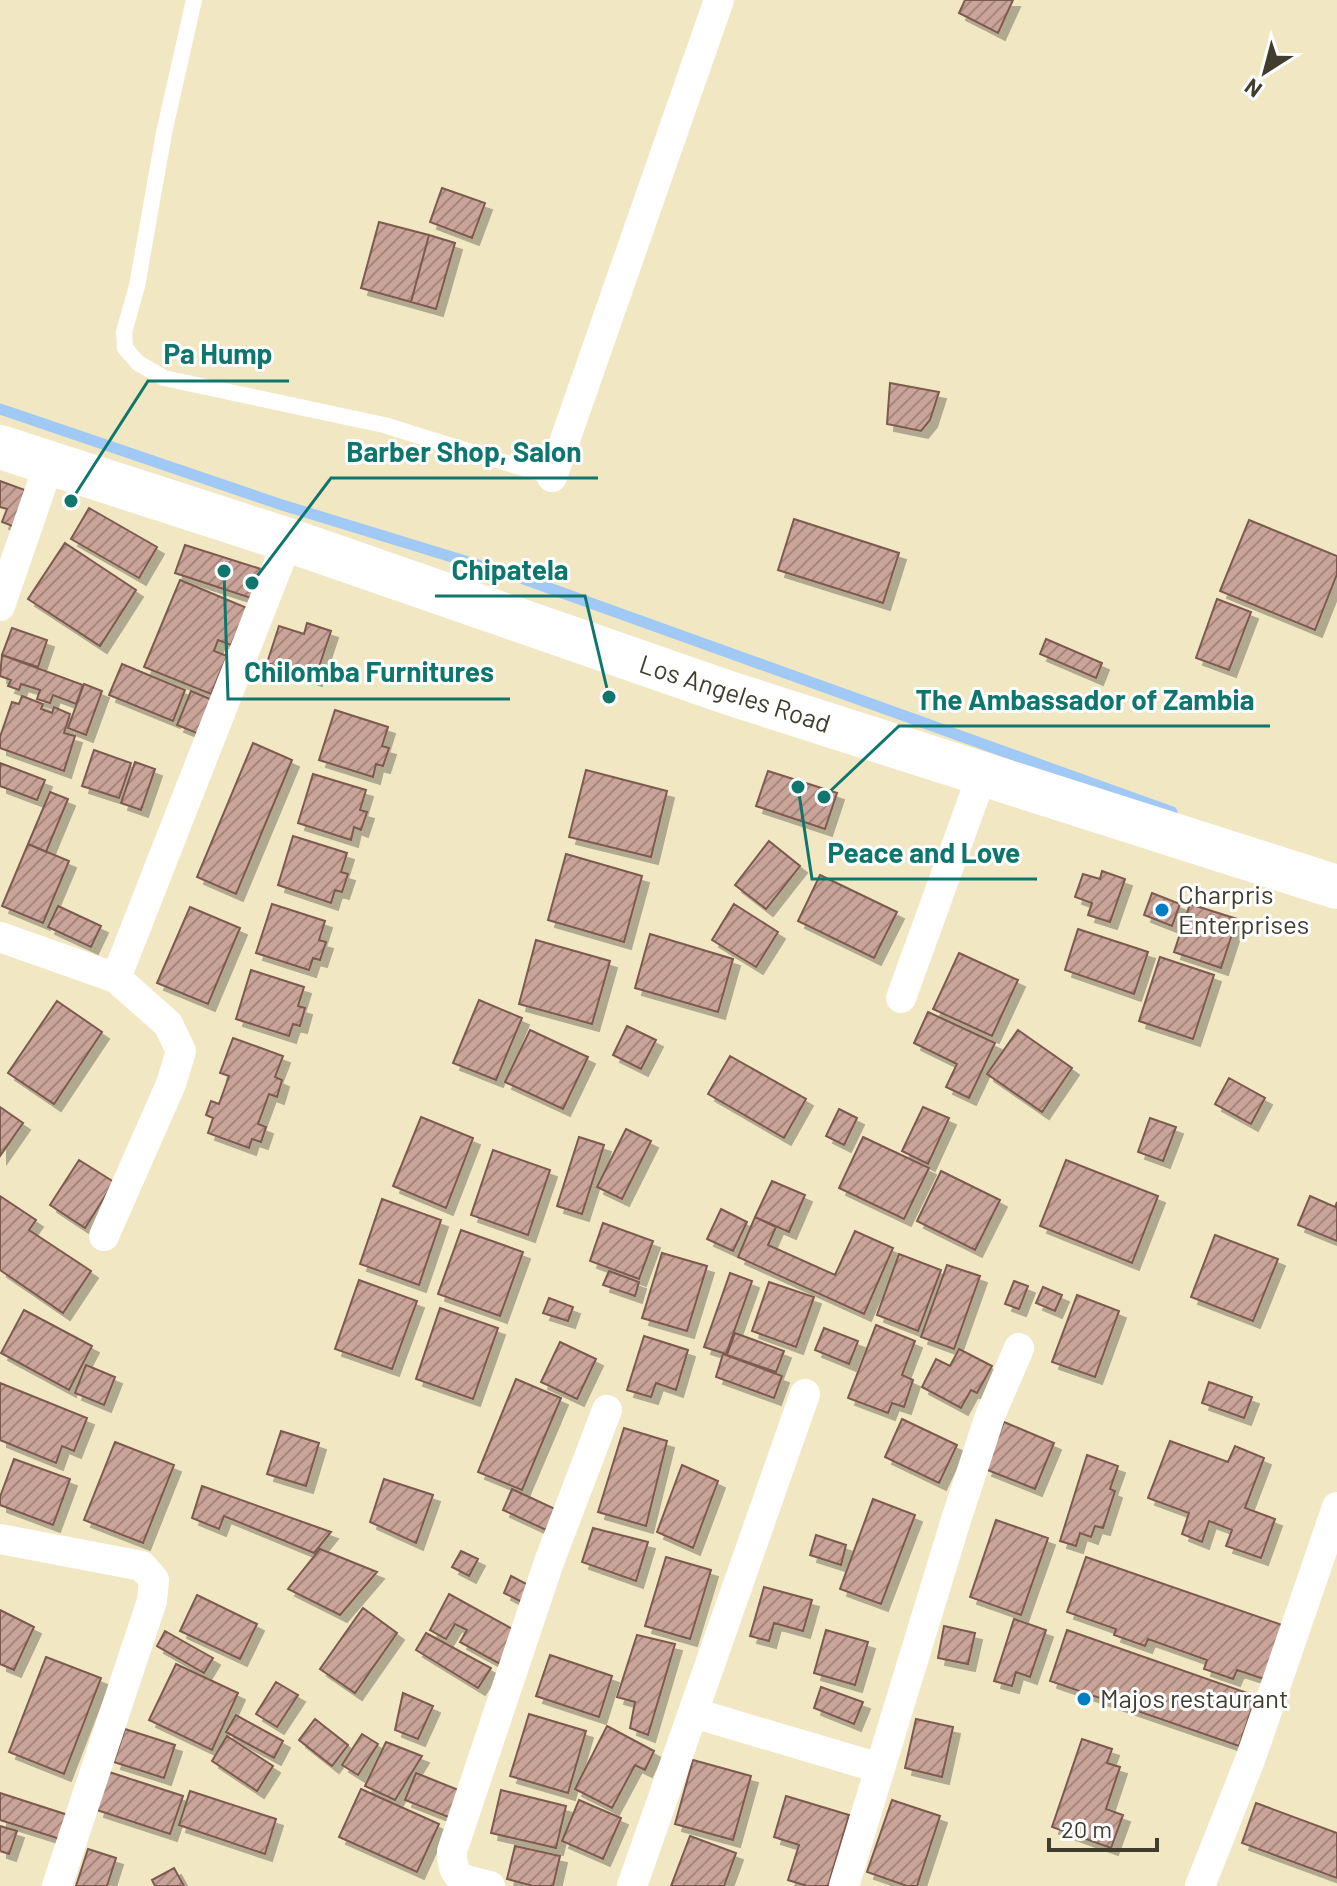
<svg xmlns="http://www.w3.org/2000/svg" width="1337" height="1886" font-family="Barlow,sans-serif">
  <defs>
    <pattern id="building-hatch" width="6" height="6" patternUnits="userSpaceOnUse" patternTransform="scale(2)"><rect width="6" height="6" fill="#caa498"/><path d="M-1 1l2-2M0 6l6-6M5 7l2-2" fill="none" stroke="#a5877c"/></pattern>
    <filter id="shadow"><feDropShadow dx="7" dy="7" stdDeviation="0" flood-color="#0004"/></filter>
  </defs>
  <rect width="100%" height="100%" fill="#f2e7c3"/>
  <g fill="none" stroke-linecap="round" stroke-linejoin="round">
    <!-- stream -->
    <path stroke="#a0c9f6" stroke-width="11" d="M0,409l279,95 242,74 651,234"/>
  </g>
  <!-- building -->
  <path fill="url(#building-hatch)" stroke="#7d5a50" stroke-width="2" filter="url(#shadow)" d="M965,0h48l-15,33 -39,-20z
    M442,188l43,15 -13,35 -42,-16z
    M379,222l50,13 -18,67 -50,-14z
    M429,235l26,8 -19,66 -25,-7z
    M890,383l49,9 -9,28 -9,11 -34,-7z
    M0,481l33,12 -13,36 -18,-7 5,-13 -7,-2z
    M89,508l68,39 -18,31 -68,-39z
    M794,519l105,34 -16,50 -105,-33z
    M1249,520l88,36v18l-22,56 -95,-39z
    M65,543l71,47 -36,56 -72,-47z
    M185,545l79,25 -10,29 -79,-26z
    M180,580l67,28 -16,37 -13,-5 -4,11 13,5 -16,38 -67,-27z
    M1217,599l34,13 -22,58 -33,-12z
    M307,623l24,8 -16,48 -48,-16 12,-37 25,8z
    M12,628l35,12 -9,27 -36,-12z
    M1046,639l56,24 -6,15 -56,-24z
    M2,655l81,30 -7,19 -23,-9 -3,8 -13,-4 3,-9 -19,-6 -2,6 -11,-4 3,-6 -11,-4z
    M122,664l63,26 -12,31 -64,-26z
    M84,684l18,7 -16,44 -18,-7z
    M191,691l26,11 -13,34 -27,-11z
    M22,696l21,8 -2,5 11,4 2,-6 16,7 -6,19 11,3 -11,35 -64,-23v-11l12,-35 7,2z
    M335,710l53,17 -6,19 7,2 -6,18 -7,-2 -3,13 -54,-17z
    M253,743l39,17 -56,134 -39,-17z
    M94,750l37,13 -12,35 -37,-12z
    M135,762l20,7 -14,41 -20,-7z
    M0,763l45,17 -8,20 -37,-14z
    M586,770l81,21 -16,66 -82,-20z
    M768,771l69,22 -12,36 -69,-23z
    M313,774l53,16 -6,20 7,2 -6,18 -7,-3 -3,13 -53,-17z
    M50,792l18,7 -22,53 -18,-8z
    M293,836l54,17 -6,19 7,2 -6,18 -7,-2 -4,13 -53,-18z
    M769,841l31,25 -34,43 -31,-24z
    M28,844l41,17 -26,62 -41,-17z
    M566,854l76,22 -18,66 -76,-22z
    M1102,871l23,8 -15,43 -22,-7 4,-12 -17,-6 8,-23 17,5z
    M820,875l77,37 -23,46 -76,-37z
    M1152,893l28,11 -8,22 -28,-11z
    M272,904l53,17 -6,19 7,2 -6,18 -7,-2 -4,12 -53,-17z
    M734,904l44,28 -22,35 -44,-27z
    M1190,904l47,15 -16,49 -47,-16z
    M58,906l43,20 -10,21 -43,-20z
    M190,907l50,21 -32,76 -51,-21z
    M1078,929l70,23 -14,42 -69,-24z
    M650,934l83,25 -15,53 -83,-24z
    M536,940l74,21 -18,63 -73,-20z
    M959,953l59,27 -26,56 -59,-27z
    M1160,957l54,18 -21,64 -54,-18z
    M251,970l53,17 -6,19 7,2 -5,18 -7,-2 -4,12 -53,-17z
    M479,1000l43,18 -26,62 -43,-17z
    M57,1001l45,31 -48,72 -46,-31z
    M928,1012l67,31 -26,55 -23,-11 11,-23 -43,-21z
    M627,1026l29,14 -15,29 -28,-14z
    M530,1030l58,27 -25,52 -58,-27z
    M1018,1030l54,38 -30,44 -55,-38z
    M233,1038l50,18 -8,21 7,3 -5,17 -8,-3 -11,30 8,3 -5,15 -9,-3 -3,9 -41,-15 5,-15 -7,-3 5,-14 8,3 10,-28 -9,-3z
    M730,1056l76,43 -22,39 -76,-44z
    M1229,1078l36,20 -14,26 -36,-20z
    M0,1107l23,16 -23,33z
    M923,1107l26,11 -21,46 -26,-13z
    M839,1109l18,9 -13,27 -18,-9z
    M421,1117l52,21 -27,70 -53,-22z
    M1150,1118l26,9 -13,34 -25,-9z
    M626,1129l25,12 -29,58 -25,-12z
    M579,1137l25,8 -22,69 -25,-8z
    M863,1137l66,31 -25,51 -65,-31z
    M493,1150l57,20 -22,65 -57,-20z
    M79,1160l35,22 -29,46 -35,-23z
    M1066,1160l92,36 -26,67 -92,-37z
    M941,1171l59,29 -25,50 -58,-29z
    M772,1181l33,14 -16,37 -34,-15z
    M0,1196l36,24 -7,10 62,41 -28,42 -63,-43z
    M1310,1196l25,11 2,-5v39l-39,-16z
    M382,1199l59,21 -22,65 -59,-21z
    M721,1209l26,13 -14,29 -26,-12z
    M755,1217l21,10 -8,18 67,30 20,-44 38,17 -29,66 -126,-57z
    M603,1223l50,18 -14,38 -49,-18z
    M461,1230l62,22 -23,64 -62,-22z
    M1215,1235l63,24 -25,62 -62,-24z
    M662,1253l45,13 -20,65 -45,-13z
    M899,1254l42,16 -23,61 -41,-16z
    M947,1265l33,11 -26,73 -33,-12z
    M609,1271l30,11 -4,14 -32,-11z
    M730,1273l22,8 -26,73 -22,-7z
    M359,1280l58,21 -25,68 -57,-20z
    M1014,1281l14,5 -9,23 -14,-5z
    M769,1282l45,15 -18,50 -44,-16z
    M1043,1287l19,8 -7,16 -19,-8z
    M1077,1295l42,16 -24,66 -43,-15z
    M549,1298l24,9 -5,14 -25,-8z
    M440,1308l58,20 -25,71 -57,-20z
    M24,1310l68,36 -23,44 -68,-37z
    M876,1325l39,16 -13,34 11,5 -9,27 -12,-4 -4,10 -40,-15z
    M824,1328l34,13 -9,23 -34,-14z
    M735,1333l49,18 -8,21 -49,-17z
    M644,1336l44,14 -12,40 -20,-7 -5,14 -24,-7z
    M560,1342l36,17 -19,40 -36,-17z
    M959,1349l33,17 -15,27 -6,-3 -10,18 -39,-21 14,-28 14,7z
    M723,1354l59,22 -8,22 -58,-21z
    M86,1365l29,12 -11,28 -29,-12z
    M516,1379l45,19 -39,92 -44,-18z
    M1209,1382l43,15 -8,21 -42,-15z
    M0,1383l87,35 -13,33 -12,-5 -6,17 -56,-23z
    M902,1419l55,26 -18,38 -54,-26z
    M1004,1422l50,21 -19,46 -50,-20z
    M624,1428l43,13 -21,85 -48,-14z
    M281,1431l38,12 -13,43 -39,-12z
    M1170,1441l58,21 7,-16 29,12 -19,50 30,11 -14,39 -35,-12 6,-16 -23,-9 -7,21 -20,-8 7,-21 -41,-15z
    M115,1442l59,23 -31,78 -59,-23z
    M1087,1455l31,11 -8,23 5,2 -12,37 -8,-2 -4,11 -11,-4 -4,13 -16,-5z
    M14,1459l56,20 -17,46 -53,-20v-8z
    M682,1465l36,16 -25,67 -36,-16z
    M384,1479l49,16 -17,48 -46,-21z
    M202,1486l129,46 -17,21 -90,-37 -5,13 -27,-11z
    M512,1489l43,20 -9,21 -43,-20z
    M873,1499l42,16 -34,89 -41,-15z
    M996,1520l52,18 -27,77 -51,-18z
    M593,1528l55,14 -12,39 -54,-19z
    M816,1535l30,10 -5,20 -31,-10z
    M320,1549l57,23 -37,43 -52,-26z
    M461,1551l17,8 -9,17 -17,-9z
    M666,1557l45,13 -21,69 -45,-13z
    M1086,1557l202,70 -18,54 -33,-11 -4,9 -29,-10 3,-9 -59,-21 -3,7 -31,-11 2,-6 -49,-17z
    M511,1576l23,12 -8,16 -22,-11z
    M764,1587l48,13 -9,31 -29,-8 -5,18 -19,-5z
    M449,1594l69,38 -18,32 -40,-22 7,-12 -12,-6 -9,15 -16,-9z
    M197,1595l60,29 -17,35 -60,-28z
    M363,1608l34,25 -42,60 -35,-24z
    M0,1610l34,17 -20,43 -14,-6z
    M1014,1619l32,11 -16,47 -14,-5 -4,14 -18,-5z
    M944,1626l31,7 -7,31 -30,-6z
    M826,1630l42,12 -13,43 -41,-12z
    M1067,1630l189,66 -17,50 -189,-65z
    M165,1631l48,27 -9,15 -47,-27z
    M426,1633l65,35 -13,20 -62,-38z
    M637,1635l38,9 -27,91 -18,-7 5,-26 -18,-5z
    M550,1655l62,21 -13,41 -63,-21z
    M46,1657l55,21 -37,96 -55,-22z
    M176,1664l62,29 -26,57 -63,-30z
    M276,1682l22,13 -21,32 -21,-13z
    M821,1687l42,15 -9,22 -40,-16z
    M403,1693l30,13 -15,33 -23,-9z
    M529,1714l57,17 -18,62 -58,-17z
    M236,1715l47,26 -9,17 -48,-26z
    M315,1719l33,26 -16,21 -33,-26z
    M916,1719l37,8 -11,50 -37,-9z
    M607,1726l47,25 -9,19 -10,-5 -23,43 -37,-19z
    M125,1729l50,16 -11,33 -50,-16z
    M362,1734l16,10 -20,31 -16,-10z
    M227,1736l46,30 -16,25 -45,-30z
    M1082,1739l30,10 -5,14 13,4 -14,42 17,6 -12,33 -59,-21z
    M386,1742l36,14 -27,44 -30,-14z
    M693,1760l58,16 -18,64 -58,-16z
    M109,1772l74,24 -13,38 -73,-24z
    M416,1773l50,20 -10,27 -51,-20z
    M361,1789l78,35 -22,48 -78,-35z
    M501,1790l65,16 -10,42 -65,-15z
    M190,1791l86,28 -11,35 -86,-29z
    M0,1793l68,22 -8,24 -60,-19z
    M786,1796l63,19 -21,71h-21l-19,-6 11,-35 -25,-8z
    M579,1800l42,18 -18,41 -41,-18z
    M892,1800l48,16 -23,70h-10l-40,-14z
    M1256,1803l81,30v45l-95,-35z
    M0,1826l17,5 -8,23 -9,-3z
    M690,1836l46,17 -12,33h-53z
    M515,1846l45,10 -7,30h-20l-26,-7z
    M88,1849l28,9 -9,28h-31z
    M174,1868l10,18h-29l-3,-6z"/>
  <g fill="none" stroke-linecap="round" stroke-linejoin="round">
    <!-- lane -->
    <path stroke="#fff" stroke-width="16" d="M194,0l-30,133 -27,153 -13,46 1,16 13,15 26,15 220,47 168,52"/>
    <!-- street -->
    <path stroke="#fff" stroke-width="30" d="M552,477l167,-477
      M0,606l49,-142
      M0,937l116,41 52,46 13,27 -10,33 -67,152
      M116,978l172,-438
      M901,998l81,-223
      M0,1539l142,27 12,14 -2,21 -95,285
      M694,1713l185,55
      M490,1886c-27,-7 -38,-5 -38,-35l97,-289 58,-152
      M632,1886l173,-492
      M844,1886l111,-363 35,-107 29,-68
      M1200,1886l50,-126 87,-253"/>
    <!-- secondary -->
    <path stroke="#fff" stroke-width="44" d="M0,447l288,93 444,154 605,193"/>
  </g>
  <!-- markers -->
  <g fill="#007dc5" stroke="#fff" stroke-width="3">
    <circle cx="1162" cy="910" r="8"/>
    <circle cx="1084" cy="1699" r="8"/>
  </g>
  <g text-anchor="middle" stroke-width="6" stroke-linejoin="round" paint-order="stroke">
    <!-- street labels -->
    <g font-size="26" fill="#403c2e" stroke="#fff">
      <text transform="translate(735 694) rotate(18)" y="9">Los Angeles Road</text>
    </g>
    <!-- poi labels -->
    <g font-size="26" fill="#403c2e" stroke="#fff" text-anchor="start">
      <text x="1178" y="904">Charpris<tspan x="1178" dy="30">Enterprises</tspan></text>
      <text x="1100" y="1708">Majos restaurant</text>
    </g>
  </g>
  <!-- callouts -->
  <path fill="none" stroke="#0f766e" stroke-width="3" d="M71 501L148 381H289M252 583L331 478H598M609 697L585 596H435M224 571L228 699H510M824 797L899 726H1270M798 787L812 879H1037"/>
  <g fill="#0f766e" stroke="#fff" stroke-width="3">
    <circle cx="71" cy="501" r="8"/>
    <circle cx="252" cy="583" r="8"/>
    <circle cx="609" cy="697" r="8"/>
    <circle cx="224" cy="571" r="8"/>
    <circle cx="824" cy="797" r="8"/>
    <circle cx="798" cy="787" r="8"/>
  </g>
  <g font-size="28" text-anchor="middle" font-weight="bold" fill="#0f766e" stroke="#fff" stroke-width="6" stroke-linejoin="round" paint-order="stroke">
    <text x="218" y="364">Pa Hump</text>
    <text x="464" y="462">Barber Shop, Salon</text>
    <text x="510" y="580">Chipatela</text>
    <text x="369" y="682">Chilomba Furnitures</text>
    <text x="1085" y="710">The Ambassador of Zambia</text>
    <text x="924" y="863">Peace and Love</text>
  </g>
  <!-- north arrow -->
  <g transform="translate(1265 72) rotate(216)" stroke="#ffffff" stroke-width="6" paint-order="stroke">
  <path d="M0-6L14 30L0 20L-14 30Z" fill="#403c2e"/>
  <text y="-12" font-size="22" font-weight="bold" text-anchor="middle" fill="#403c2e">N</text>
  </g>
  <!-- scale -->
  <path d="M1049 1838v12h108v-12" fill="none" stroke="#403c2e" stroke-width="4"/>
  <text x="1061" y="1838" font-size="24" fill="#403c2e" stroke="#ffffff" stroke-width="6" paint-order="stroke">20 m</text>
</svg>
